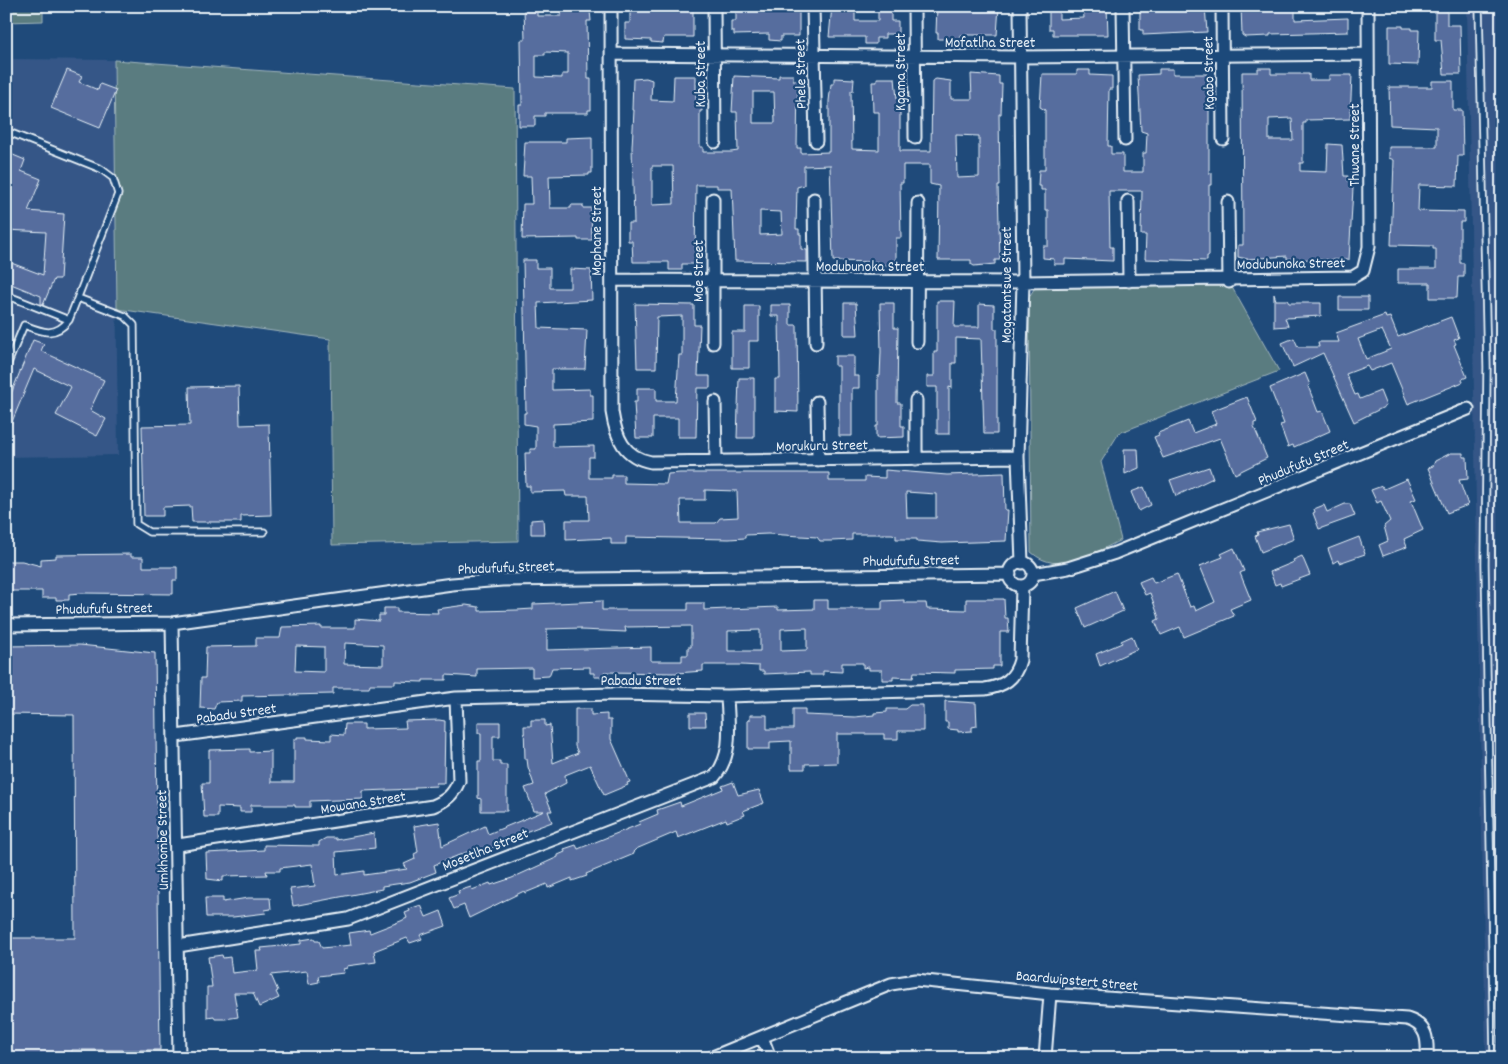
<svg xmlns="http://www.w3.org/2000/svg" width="1508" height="1064" font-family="Dekko,sans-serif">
  <rect width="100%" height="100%" fill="#1f4a7a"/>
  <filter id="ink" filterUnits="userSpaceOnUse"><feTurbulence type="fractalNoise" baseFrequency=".02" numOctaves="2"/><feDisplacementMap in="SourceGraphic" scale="10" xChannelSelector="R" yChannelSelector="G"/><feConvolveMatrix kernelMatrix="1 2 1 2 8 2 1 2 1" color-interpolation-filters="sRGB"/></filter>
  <g filter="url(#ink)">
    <!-- built -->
    <path fill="#345787" d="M1467,6h35v1052h-16z
      M6,59l108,1 4,395 -112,2z"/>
    <!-- green -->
    <path fill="#5a7b80" stroke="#a1b6bc" d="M6,6h37v15l-37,1z
      M114,60l401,29 3,452 -186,4 -2,-206 -213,-30z
      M1229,282l50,89 -160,62 -18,29 20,78c-28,13 -62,37 -90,12l-2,-255 5,-8 13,-5z"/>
    <!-- building -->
    <path fill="#566d9e" stroke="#e8f1f8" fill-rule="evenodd" d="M630,6h63v31h-29l-1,6 -12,-1v-2l-26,-1v-16h5z
      M736,6h63v30h-18v5l-12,-1v-6l-35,1v-4h-3v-10h5z
      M832,6h23v15h23v-15h13v15h7v13h-13v4h-9v6h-11v-7h-36z
      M937,6h62l-2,29h-37v4h-22v-6h-2z
      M1049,6h10v13l25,-1 -1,-12h24l1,29h-55v-6h-4z
      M1140,6h65l2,26 -64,3v-5h-3z
      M1241,6h54v14l53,-2v14l-78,2v2l-25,1 -3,-2z
      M1435,6h12v19h13l1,49h-17l-3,-34h-6z
      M524,8h13v8h24v-5h29l1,10h-4l1,58h3v31h-3v3h-43v3h-10v10h-16v-21h3l-1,-65h4zM545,52l23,1v21h-6v4l-26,-1v-22h9z
      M1389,26h14v2h9v2h7l-1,35 -29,-1z
      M1258,68h13v6h38v6h20v-5h23l-2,44 -44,1v3h-3v40h-3v8l27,1 1,-28 14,1 2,31h4v5h3v7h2l-4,72 -62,-1v-3l-40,3 -9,-2v-12h5l-1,-173h16zM1292,118l1,22h-24v-21z
      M1159,69h14v5h34v4h2v95h3v12h-3v71h-2v5l-62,-2 1,-24h-5l1,-44h-33l1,56h3v14l-48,-2v5h-11v-5l-11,-1v-12h5v-36h-3v-20h-4v-4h-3l1,-16h6v-60l-5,-3 2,-33h35v-4h13v5l22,1v13h-3l-1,57h3v8h12v18h20v-19h3l1,-20 -6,-2 -3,-56 21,-1z
      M67,70l15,6 -3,6 19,8 2,-6 16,6 -16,38 -49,-20z
      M971,74l28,2v8h3l-1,30h-2l1,72h-2l2,74h-5v4l-21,2 -3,-2v-4h-33l1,-74 -9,-2v-19h-27v18h-3l1,55h-5v27h-18v-3l-45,-1 -3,-96 -26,1v19l-7,2 -1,42h3v5h2v15l6,1v12l-72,-1 -3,-73h-15v-3h-21l-1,79h-13v6h-13v-8h-36l-1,-21h-4v-18h6l-2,-76 2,-37h-2l1,-31 13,-1 6,2 -1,20 22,1 1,-25h22v24l6,1v10h-2v36h3v5h28l7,-1 -1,-39h-5l2,-36 45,2v-3h14v5h5l-1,68h4v5l28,-1v-51l2,-17h3v-6l20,1 -1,12h-2l1,58 27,1v-38h-6l-1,-30h5v-4h18l2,21h3v52h31l1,-70 4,-2 15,2v18h21zM753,92h21l1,31h-22zM956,135l23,1v41l-22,1zM652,166h21l1,38 -22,1zM760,211l21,1 1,22 -22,1z
      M1432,81h21v29h9l1,46h-5l-1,30 -38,-1 -1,26 46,1v10h-4v41h4v14h-6l-1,21h-27v-15h-32v-14h38v-20h-3v-3l-42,-1 3,-85 -5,-2v-11h48v-20l-47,-2 -1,-38h43z
      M592,137v36h-3v2l-40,1 1,32h21v-3h12v3h8l1,32h-14v-2l-56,1 1,-35h9l-1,-28h-8l2,-34h41v-4z
      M6,152l19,8 -4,11 20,8 -13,32 36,3 -4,65h-6l-11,26 -2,-1v-8l-35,-14v-21l37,14 3,-43 -40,-2z
      M523,260h13v8h14v20h20v-19l21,1 1,30 -54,3 1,25 48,2 -2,39h-33v21l38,-1v6h3v27l-40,2v23l41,-1v11h-5v21h23v-3h12v8l42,1 2,-10 12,-1h149v8h36v-4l20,1v-8l62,5 57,-2 1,37h3l-2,31 -64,2 -25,-2v-2h-21v-4l-4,-1h-40v6l-21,1h-11l-3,-4 -49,-3 -23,1v3l-16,1 -103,-2v7h-15v-6l-45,2v-20h23l-1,-24h-22l-1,-5 -35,1v-6h-4l-1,-33h5v-4h6v-23l-12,-2v-11h2zM705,490l32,1 1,26 -18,1 -4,5h-35l-1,-23h25zM906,492l30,2v24h-29z
      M1274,294l2,6h11l2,3h32v13l-36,2 3,8 -14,1z
      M1339,297h29v13h-29z
      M937,301h18l-1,26h25v-23l15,1v24h3v105h-13l-3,-95 -25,-1v25h-4v25l-3,-1v47h-12v-47h-10v-11h7v-24h3z
      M844,303h12l2,32h-14z
      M880,303h14v25h4l-1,75h4v23h3v11l-28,1v-12h2v-50h2l1,-24z
      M635,304l59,1v20h6l-2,51h12v12h-13l-1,49h-18v-19h-25v20h-17l-2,-36h3v-14h19v13h20l3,-46h3v-39l-25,1 -1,51h-19z
      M771,305h19v20h7l1,87 -23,-1v-32h5l-1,-63h-8z
      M745,306h14v35h-10v27h-17v-36h13z
      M1385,315l1,3 4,-1 8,20 53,-20 8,21 -5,2 2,4 -2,1 13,32 -5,2 1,3 -55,22 -17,-41 -21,8 -3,-5 -21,8 9,21 3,-1 2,5 20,-8 6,15 -32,16 -31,-69 -30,14 -11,-24 12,-5 4,9h21l-1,-5h21l-3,-9zM1382,330l9,19 -25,10 -8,-20z
      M33,340l11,4 -3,7 63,29 -14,30 16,9 -9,17 -41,-21 15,-28 -37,-18 -28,67v-30z
      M835,356h19v20h5v12h-7v48h-13v-70h-4z
      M1305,373l5,12 -2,1 10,26 4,-1 8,20 -36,16 -1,-2 -5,2 -8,-22 4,-1 -14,-36z
      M739,378h15v60h-17z
      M239,386l1,39 29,-1 2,91 -30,1v6h-49l-1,-16 -28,1v9h-19l-2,-90 48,-1 -1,-38z
      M1247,397l10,25 -3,1v4l13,31 -32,16 -15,-36 -57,20 -9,-21 5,-2 -1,-2 30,-12 5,12 23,-9 -5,-13z
      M1124,449h14l1,19 -14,6z
      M1451,453h12v4h4l1,22 -9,1 9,25 -21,8 -19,-45 5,-2 2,-5z
      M1209,467l4,11 -37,18 -6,-16z
      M1407,479l9,20 -5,2 12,29 -19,9 3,8 -24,9 -4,-11 9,-4 -4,-15 6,-5 -9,-20 -4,2 -6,-13 11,-4 2,3z
      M1144,487l7,18 -12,6 -8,-19z
      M1345,504h5l5,12 -36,13 -6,-16 2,-1 -1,-3 10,-4 3,7z
      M543,519l1,15h-13v-14z
      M1289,524l5,15 -33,13 -6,-16 3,-1 -1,-3z
      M1359,537l6,17 -26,9 -1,-3 -5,3 -5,-14z
      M1234,548l10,23 -4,2 11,27 -21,9 4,7 -50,21 -4,-10 -19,8 -6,-14 4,-2 -1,-4 -8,-22 -5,2 -6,-13 12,-5 3,6 23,-9 13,33 4,-1 2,5 19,-9 -15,-36 23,-9 -2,-3z
      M131,554v3h12v10h34v13h-4v14l-91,-1 -13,1v6h-13v-2h-14v-7h-36v-30h16l19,5v-7l15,-1v-3z
      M1302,556l8,19 -29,11 -1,-3 -5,2 -5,-13 24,-10 -1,-2z
      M1115,591l8,20 -38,17 -8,-20z
      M966,599h38l1,19h3l1,14h-9v34h-7v3l-38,1v3l-41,-1 -1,6 -20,-1v3h-11v-10h-13v-3l-6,1v-5h-21v9l-19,-1v4h-13v-3l-46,2v-3h-5v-5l-17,-1h-39v6l-26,2 -73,-1v5h-10v-4h-4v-6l-38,1 -3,8 -17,1v-9l-55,1v8l-31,-2v5h-23v2l-28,-1v3h-25l-1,4h-36v6l-91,2v5l-25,1 -3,7 -14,-1 1,-30h4l1,-31 50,-1v-8h24l2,-11 39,-1v2h34v-9l24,2v-6h5v-7h13v4l41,1 -1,-4 29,-4 13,2v4l38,-1 16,-1v-5l69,-3v9h86v-7h16v7l74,-3v3l36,-1v-9h14v9h54v-8l22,-1v3h22l1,6 39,1zM691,626v21h-3v8h-6v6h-31v-14l-104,3v-21l34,-1v2l45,2 -1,-5zM807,628v22l-26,1v-22zM760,630v21h-32v-20zM345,643l38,2v20l-39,-1zM296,646l28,1v25l-29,-1z
      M1132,636l5,13 -37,17 -4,-12 26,-11 -1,-2z
      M80,645l75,8 5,397h-88v8h-66v-120h69l-1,-223 -68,-1v-68z
      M945,701l31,2 1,23 -5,1v4l-14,1v-2l-10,-1v-7h-3z
      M910,705h13v26h-25v8h-14v-5h-47v29l-32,1v5h-14v-28l-21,1v7h-22v-29h2v-5h17v14h26v-20h12v6l50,2 19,-2v-2l13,-1v-3h18z
      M575,709h16v6l16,-1v6h4v19l19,43 -3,1 1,2 -24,10 -14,-30 -25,10 1,8 -21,11 7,17h-4l4,11 -35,13 -36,19 -1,-4 -12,5 -1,-3 -33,13 2,7 -26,10 -28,4v3l-89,17 -3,-17 25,-3 -3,-22 -32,4v3h-14l1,4 -44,1v5l-16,-2 -1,-26 58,-3v-5l55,1v-4l7,-4h10v2l38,-7 1,15 -39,4 1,23 27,-4v4l43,-6 -3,-5 11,-5 -1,-5 4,-2 -4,-26 25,-4 3,24 43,-20 3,8 56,-23h-10l-9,-23 9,-3 -6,-18 -1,-8h-2l-1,-33h7v-6h14v6l5,-1 3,38 25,-10 -3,-7z
      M690,713h15l1,13h-16z
      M439,720l6,1 -1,62h-8l1,3 -22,1v2l-52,2v8l-53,2v6h-15v-2h-44v7h-11v-4l-22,-1v10h-14l-2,-34h7v-33l41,-1v3l21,-1v31h23v-43h3v-2h10v2l24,1v-6l13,1 1,-11h19v5l42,-1 -1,-7z
      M478,722h22v14h-7v25h7v4h7v46h-26v-12l-3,-1v-37h3v-28h-3z
      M733,782l5,13 21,-5 5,13 -21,8 2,4 -18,7 -1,-3 -48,19 -2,-6 -40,17 -3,3 1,2 -48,20 1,2 -15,5v-3l-24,10 -1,-4 -22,9 -1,-2 -55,27 -5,-13 -10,4 -5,-11 10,-4 -1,-3 13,-4 1,3 18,-7 1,2 21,-7 46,-21v-2l7,-3 -1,-3 12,-4 2,4 62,-25 -1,-2 19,-8 -1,-4 23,-8 1,4 42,-17 -1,-3z
      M205,898h18v4l25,-4h22l1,11 -6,1 1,3 -33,4h-27z
      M421,905l5,12 15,-6 5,15 -26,9 2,4 -12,4 -3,-5 -33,13 2,11 -29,4v2l-4,1 1,4 -26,3 1,6 -10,2 -2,-13 -36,4 7,16 -2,1 3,6 -20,9 -6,-14h-19l4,24 -13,2h-10l-1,-3 -7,1v-30h5l-4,-30 14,-2 1,3 7,-1 2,16 26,-3 -2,-19h6l-1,-3 40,-4v-4l13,-2 1,3h4l3,7 29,-3 -2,-12 20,-3 1,3 31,-12 6,-3 -2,-5 5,-2 -1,-2z"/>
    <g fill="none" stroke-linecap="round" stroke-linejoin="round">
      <!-- service casing -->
      <g stroke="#e8f1f8" stroke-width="9">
        <path id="service" d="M1479,6l8,361 -2,197 9,494
          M6,131l95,38 12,9 5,16 -49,126c-14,18 -27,12 -45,5l-18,43
          M6,295l63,25
          M78,298l47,18 9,9 2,199 13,8h115"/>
      </g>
      <!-- minor casing -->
      <g stroke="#e8f1f8" stroke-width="15">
        <path id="minor" d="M611,6l1,406c4,26 12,45 39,50l367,-5
          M714,6l1,136
          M813,6l3,135
          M914,6l1,132
          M1020,6l3,276 -5,175 4,106
          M1123,6l2,134
          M1222,6l1,133
          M611,54l409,3 348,-3
          M713,199v144
          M814,199l2,144
          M1128,201l1,80
          M1228,202l1,80
          M612,280l411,2 330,-5 10,-6 6,-24 -1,-241
          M917,342l1,-139
          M715,402l1,59
          M817,402l1,58
          M916,459v-59
          M1009 574a12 12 0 1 1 24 0a12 12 0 1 1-24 0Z
          M1033,574l35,-6 47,-15 353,-144
          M172,623l7,435
          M6,625l166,-2 280,-39 50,-4 508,-6
          M176,736l280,-38 158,-4 113,2 258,-7c19,-3 30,-10 35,-29l2,-74
          M178,845l255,-39c14,-6 20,-11 26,-25l-3,-83
          M178,946l170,-27 366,-142c20,-22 14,-54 13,-81
          M762,1037l8,21
          M710,1058l181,-74 25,-4 134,14 357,25c20,6 21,20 20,39
          M1045,1058l5,-64"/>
      </g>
      <!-- service -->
      <use href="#service" stroke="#1f4a7a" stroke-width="5.5"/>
      <!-- minor -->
      <use href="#minor" stroke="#1f4a7a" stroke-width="11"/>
    </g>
  </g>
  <g text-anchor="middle" stroke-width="4.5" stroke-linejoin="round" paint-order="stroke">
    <!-- street labels -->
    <g font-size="15" fill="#e8f1f8" stroke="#1f4a7a">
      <text x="990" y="47">Mofatlha Street</text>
      <text transform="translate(900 72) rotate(-90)" y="5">Kgama Street</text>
      <text transform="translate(1208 73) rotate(-91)" y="5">Kgabo Street</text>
      <text transform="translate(700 74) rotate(-90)" y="5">Kuba Street</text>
      <text transform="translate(800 74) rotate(-91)" y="5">Phele Street</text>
      <text transform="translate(1354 145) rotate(-90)" y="5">Thwane Street</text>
      <text transform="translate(596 231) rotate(-90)" y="5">Mophane Street</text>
      <text transform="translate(1291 263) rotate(-1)" y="5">Modubunoka Street</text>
      <text x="870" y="271">Modubunoka Street</text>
      <text transform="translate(698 271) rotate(-90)" y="5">Moe Street</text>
      <text transform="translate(1006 285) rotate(-90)" y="5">Mogatantswe Street</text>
      <text transform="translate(822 445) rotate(-1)" y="5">Morukuru Street</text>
      <text transform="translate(1303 462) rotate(-23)" y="5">Phudufufu Street</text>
      <text transform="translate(911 560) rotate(-1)" y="5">Phudufufu Street</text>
      <text transform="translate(506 567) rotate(-2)" y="5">Phudufufu Street</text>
      <text transform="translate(104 608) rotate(-1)" y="5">Phudufufu Street</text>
      <text x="641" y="685">Pabadu Street</text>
      <text transform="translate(236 713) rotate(-8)" y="5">Pabadu Street</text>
      <text transform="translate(363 802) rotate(-9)" y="5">Mowana Street</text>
      <text transform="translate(162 840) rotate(-91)" y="5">Umkhombe Street</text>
      <text transform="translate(485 849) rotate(-22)" y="5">Mosetlha Street</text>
      <text transform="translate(1077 980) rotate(5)" y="5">Baardwipstert Street</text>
    </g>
  </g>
  <!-- margin -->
  <rect width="1508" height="1064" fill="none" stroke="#1f4a7a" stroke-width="25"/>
  <rect x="12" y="12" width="1483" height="1039" fill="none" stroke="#e8f1f8" stroke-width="2" filter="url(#ink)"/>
</svg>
